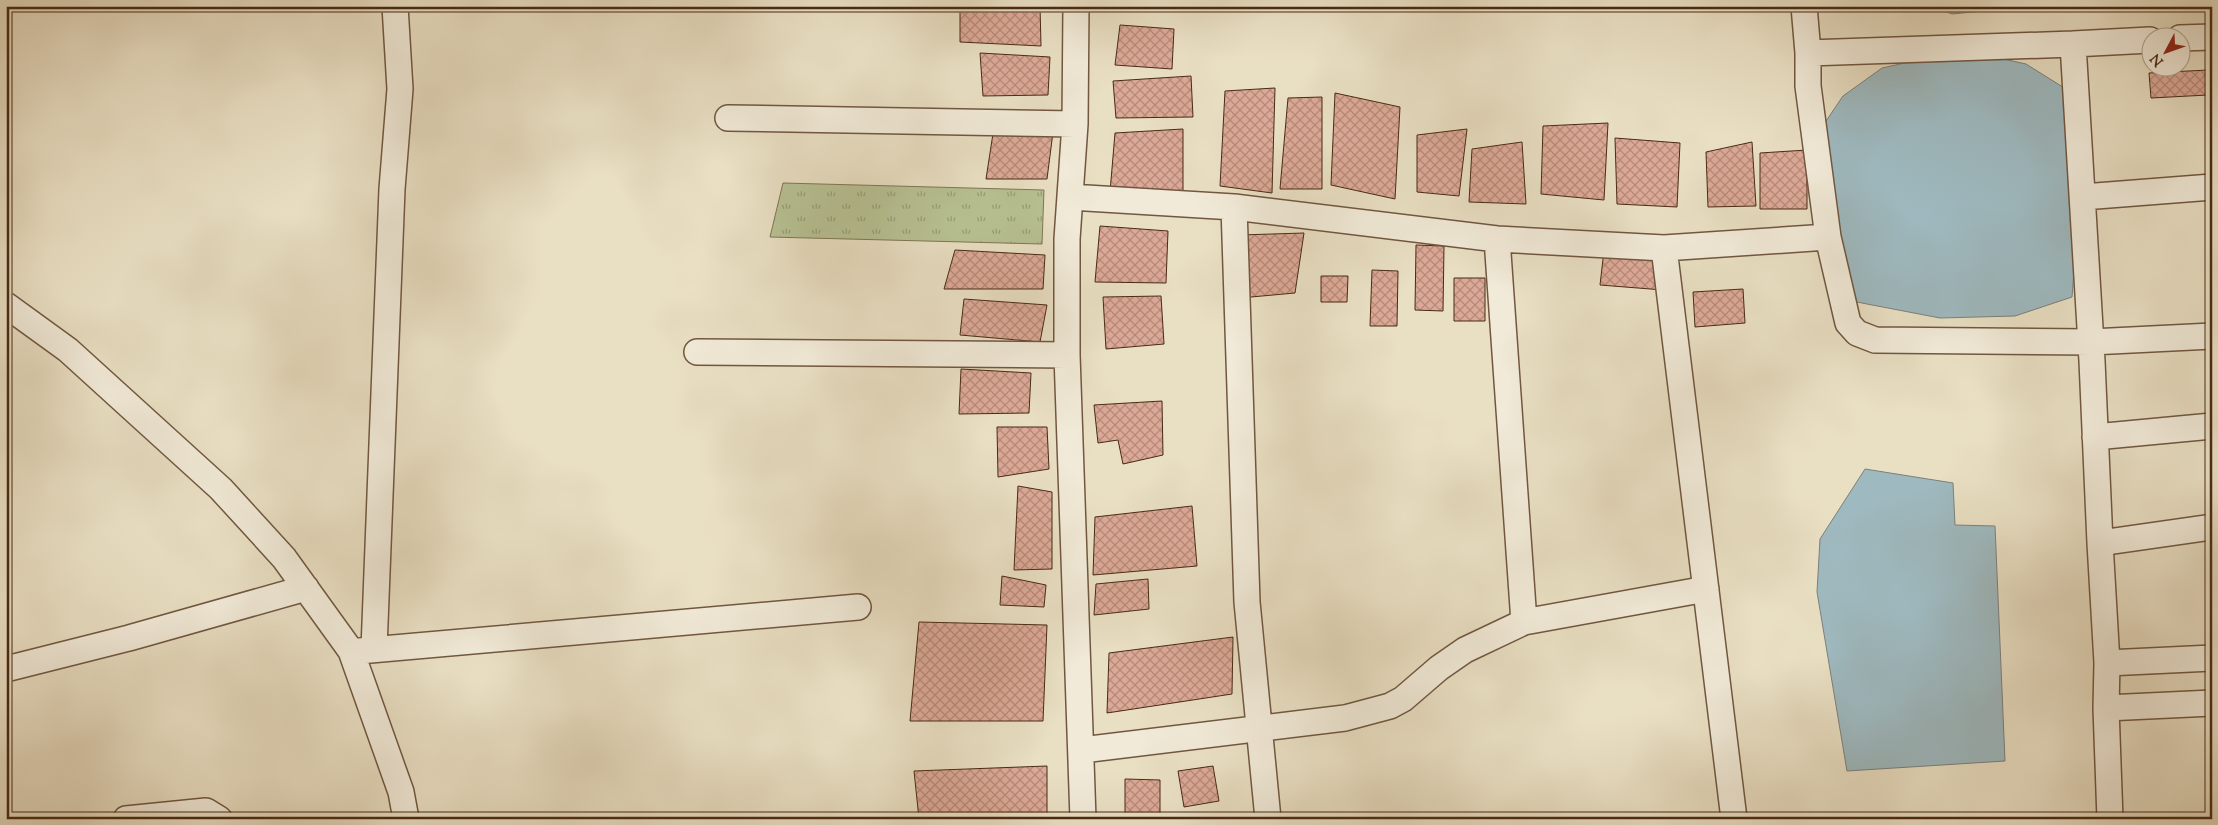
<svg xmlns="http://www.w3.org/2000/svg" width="2218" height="825" font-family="'Sorts Mill Goudy',serif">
  <defs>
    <pattern id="grass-tufts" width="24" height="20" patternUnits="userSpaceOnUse" patternTransform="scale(1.25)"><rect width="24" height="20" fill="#b7c193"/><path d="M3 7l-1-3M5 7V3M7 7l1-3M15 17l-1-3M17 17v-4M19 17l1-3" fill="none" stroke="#979d77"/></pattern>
    <pattern id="building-cross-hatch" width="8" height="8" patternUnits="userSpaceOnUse" patternTransform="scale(1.25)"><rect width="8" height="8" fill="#dda997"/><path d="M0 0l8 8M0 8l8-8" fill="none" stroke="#b58a7a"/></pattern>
  </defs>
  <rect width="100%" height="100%" fill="#e9dfc3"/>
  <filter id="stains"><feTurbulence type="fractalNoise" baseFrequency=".004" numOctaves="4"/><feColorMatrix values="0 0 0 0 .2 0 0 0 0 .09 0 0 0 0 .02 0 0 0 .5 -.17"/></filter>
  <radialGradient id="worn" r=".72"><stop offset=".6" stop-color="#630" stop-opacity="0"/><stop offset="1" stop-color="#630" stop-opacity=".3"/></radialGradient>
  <!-- grass -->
  <path fill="url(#grass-tufts)" stroke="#807654" d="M783,183l261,7 -2,54 -272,-7z"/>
  <!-- water -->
  <path fill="#9eb9bf" stroke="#7c807b" d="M1932,6h103l-83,8z
    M1963,50l63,14 48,30 2,152 -4,51 -57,19 -75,2 -99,-19 -19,-172 21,-31 39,-28z
    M1865,469l88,14 2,42 40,1 10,235 -158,10 -30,-179 3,-53z"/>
  <!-- building -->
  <path fill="url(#building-cross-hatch)" stroke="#492a14" d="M960,6h80l1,40 -81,-4z
    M1120,25l54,4 -2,40 -57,-4z
    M980,53l70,4 -2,38 -65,1z
    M2208,70v25l-57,3 -2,-25z
    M1191,76l2,41 -77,1 -3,-37z
    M1275,88l-3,105 -52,-7 5,-95z
    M1335,93l65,14 -5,92 -64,-14z
    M1322,97v92h-42l8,-91z
    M1608,123l-4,77 -63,-6 2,-68z
    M994,127l59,5 -6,47h-61z
    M1183,129v68l-73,-5 5,-59z
    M1467,129l-8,67 -42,-4v-57z
    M1615,138l65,5 -3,64 -60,-3z
    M1522,142l4,62 -57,-2 3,-53z
    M1752,142l4,64 -48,1 -2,-55z
    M1807,150v59h-47v-56z
    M1100,226l68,5 -2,52 -71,-1z
    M1304,233l-9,60 -55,5v-63z
    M1606,233l56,10 1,47 -63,-5z
    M1416,245l28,1 -1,65 -28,-1z
    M955,250l90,5 -2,34h-99z
    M1372,270l26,1 -1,55h-27z
    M1321,276h27l-1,26h-26z
    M1454,278h31v43h-31z
    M1743,289l2,34 -50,4 -2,-35z
    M1161,296l3,48 -58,5 -3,-52z
    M964,299l83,6 -7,37 -80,-7z
    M961,369l70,4 -2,40 -70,1z
    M1162,401l1,54 -40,9 -5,-24 -20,3 -4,-38z
    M997,427h50l2,42 -51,8z
    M1018,486l34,6v77l-38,1z
    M1192,506l5,60 -104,9 2,-58z
    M1002,576l44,9 -2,22 -44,-2z
    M1148,579l1,30 -55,6 2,-31z
    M919,622l128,3 -4,96h-133z
    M1233,637l-1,57 -125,19 2,-60z
    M1047,766v53h-128l-5,-48z
    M1213,766l6,35 -35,6 -6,-36z
    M1125,779l35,1v39h-35z"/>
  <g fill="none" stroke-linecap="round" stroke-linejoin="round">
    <!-- street casing -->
    <g stroke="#715740" stroke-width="28">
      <path id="street" d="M1076,6l-1,118 -8,115v116l16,464
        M2180,38l32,-1
        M1808,53l265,-9
        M728,118l347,6
        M1070,197l164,10 263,32 167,9 164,-11 -20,-151v-33l-4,-47
        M2083,197l129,-10
        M1234,207l13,395 21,217
        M1828,237l20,86 9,10 18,7 216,2 121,-6
        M1497,239l27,383
        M1664,248l70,571
        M6,305l62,45 153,139 63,69 67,93 50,141 5,27
        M697,352l370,3
        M2095,437l117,-11
        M2100,543l112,-16
        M374,649l18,-460 8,-100 -5,-83
        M359,651l499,-44
        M2107,663l105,-5
        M6,669l123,-31 177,-50
        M2106,708l106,-5
        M1082,750l263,-32 45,-12 13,-7 36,-31 26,-18 59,-28 182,-33
        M126,819l80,-8 13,8
        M2110,819l-4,-111 1,-45 -7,-120 -8,-182 -19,-317 77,-4"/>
    </g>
    <!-- street -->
    <use href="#street" stroke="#f1ead8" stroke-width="25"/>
  </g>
  <!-- margin -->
  <rect width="2218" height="825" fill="none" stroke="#e9dfc3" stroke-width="25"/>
  <rect x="8" y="8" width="2203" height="810" fill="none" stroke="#492a14" stroke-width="2.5"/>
  <rect x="12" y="12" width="2193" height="800" fill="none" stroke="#492a14"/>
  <!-- north arrow -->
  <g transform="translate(2166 52) rotate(229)"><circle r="24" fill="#f1ead8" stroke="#ae9d8a"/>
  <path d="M0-4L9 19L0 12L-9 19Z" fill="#8f2418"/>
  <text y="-8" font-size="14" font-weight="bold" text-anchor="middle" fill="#492a14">N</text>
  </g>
  <rect width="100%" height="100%" filter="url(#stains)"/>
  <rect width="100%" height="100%" fill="url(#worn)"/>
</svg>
